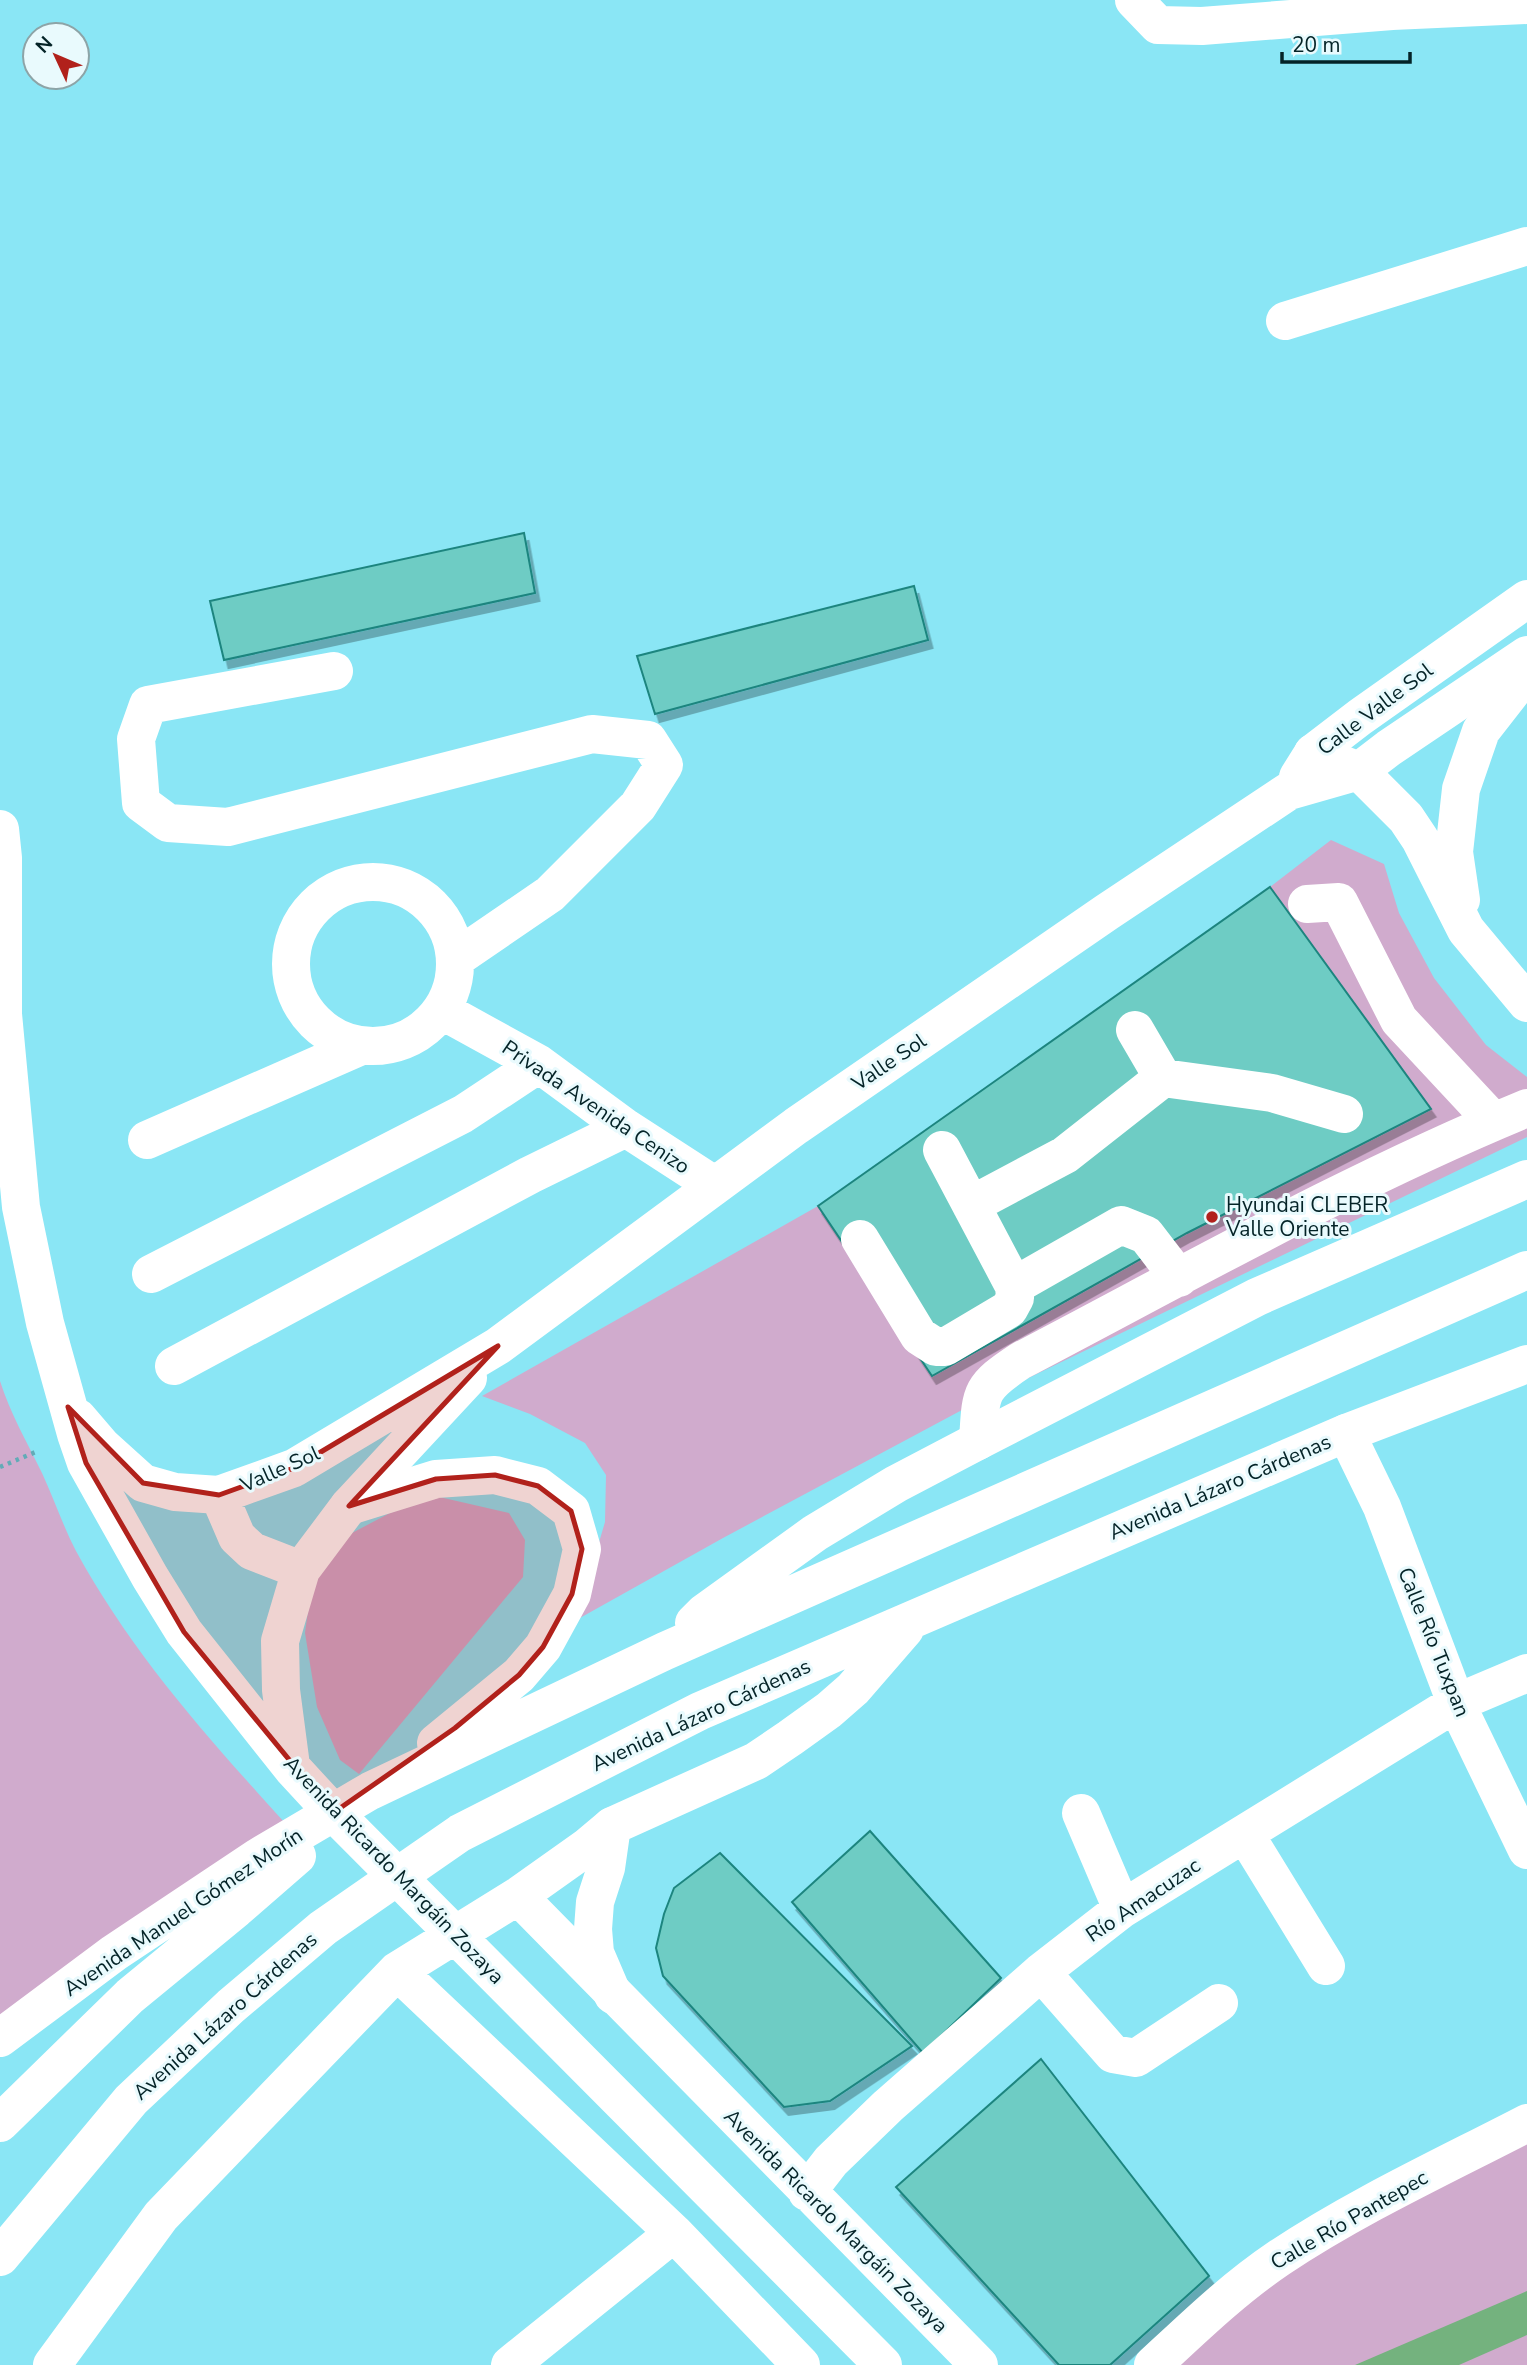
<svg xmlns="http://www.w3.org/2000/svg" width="1527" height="2365" font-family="'Nunito Sans',sans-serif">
  <defs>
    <filter id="shadow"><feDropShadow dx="4.5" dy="8" stdDeviation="0" flood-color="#0004"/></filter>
  </defs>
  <rect width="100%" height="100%" fill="#8ae6f5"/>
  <!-- green -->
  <path fill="#d0abcd" d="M1331,840l53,24 15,49 35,65 52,67 41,32v60l-565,273 -239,128 -161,90 30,-62 13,-44 1,-47 -21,-32 -55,-29 -48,-18 336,-190 452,-319z
    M0,1381c10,32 27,61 42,92 12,26 21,53 34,78 59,108 139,195 221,285l-297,211z
    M435,1496l74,17 16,27 -2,37 -164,197 -19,-14 -23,-53 -12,-74 7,-52 40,-48 38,-20z
    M1527,2123v242h-373l78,-73z"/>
  <!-- water -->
  <path fill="#74b27e" d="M1527,2291v44l-68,30h-104z"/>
  <!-- building -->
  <path fill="#6eccc4" stroke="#1d857f" stroke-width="2" filter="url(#shadow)" d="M524,533l11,60 -311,67 -14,-59z
    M914,586l14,54 -273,74 -18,-58z
    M1270,887l161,222 -244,124 -255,143 -114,-170z
    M870,1831l131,147 -78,75 -131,-151z
    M720,1853l192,193 -82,55 -46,6 -121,-131 -7,-28 8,-34 10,-26z
    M1041,2059l168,217 -99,89h-51l-163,-178z"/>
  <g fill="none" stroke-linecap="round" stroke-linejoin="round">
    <!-- path -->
    <path stroke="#62abb7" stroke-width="4.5" stroke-dasharray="3.5 5" stroke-linecap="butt" d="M0,1467l38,-16"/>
    <!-- minor -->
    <path stroke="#fff" stroke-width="38" d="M1134,0l24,25 44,1 190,-15
      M1396,0l-4,11 135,-6
      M1285,321l242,-75
      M334,671l-186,34 -12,34 5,64 27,20 60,4 364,-93 56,6 16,25 -26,41 -88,88 -95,65
      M1298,777l15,-24 47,-36 167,-118
      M0,829l3,29v156l18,193 24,116 31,111 10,29 64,114 34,55 108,136 36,39 555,558
      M291 964a82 82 0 1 1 164 0a82 82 0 1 1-164 0Z
      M1307,904l32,-2 60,118 95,102
      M441,1010l98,54 87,64 88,57
      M1135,1030l28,48 109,15 72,21
      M147,1140l214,-94
      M971,1205l94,-50 98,-77
      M860,1239l59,97 17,11h9l64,-38 6,-11 -1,-12 -72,-136
      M151,1274l312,-160 76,-50
      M1014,1286l107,-61 25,10 33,43
      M174,1366l356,-191 96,-47
      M78,1418l24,28 41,37 32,9 44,3 75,-27 204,-122 298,-220 311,-214 182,-121 70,-20 30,-23 138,-93
      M1346,1433l36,74 74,196 71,147
      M978,1441c3,-49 1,-53 42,-80 168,-88 332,-181 507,-253
      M219,1495l18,42 15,14 49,19
      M291,1766l-10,-76 -1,-49 21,-71 48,-64 119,-128
      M1081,1813l41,96
      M1245,1834l81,132
      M518,1896l461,469
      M397,1971l277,262 127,132
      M1041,1972l72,82 23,4 83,-55
      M807,2192l24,-31 57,-55 153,-134 81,-63 334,-206 71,-30
      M52,2365l109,-149 236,-245 121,-75 69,-49 25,-21
      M510,2365l164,-132
      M1153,2365c41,-38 80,-76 126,-107 78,-52 165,-92 248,-135"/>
    <!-- highway -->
    <path stroke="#fff" stroke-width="38" d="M1313,753l46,18 47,47 14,21 46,91 61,73
      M1461,900l-7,-48 7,-63 20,-58 46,-59
      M349,1506l87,-27 59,-4 43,11 33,25 11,38 -10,45 -29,53 -24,28 -83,68
      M694,1623l10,-10 111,-80 81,-49 82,-43 279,-144 270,-118
      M613,1995l-18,-42 -2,-24 2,-27 11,-34 6,-42 144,-65 34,-23 39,-28 24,-21 52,-60
      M0,2038l114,-85 144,-96 112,-66 295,-140 862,-381
      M0,2123l130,-127 106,-87 61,-53
      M0,2257l131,-157 100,-94 92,-78 137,-95 240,-122 646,-278 181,-69"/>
  </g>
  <!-- marked area -->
  <path fill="#b1211b" fill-opacity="0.2" stroke="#b1211b" stroke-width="5" stroke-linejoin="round" d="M498,1346l-149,160 87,-27 59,-4 43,11 33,25 11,38 -10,45 -29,53 -24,28 -64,53 -122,85 -149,-181 -98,-169 -18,-56 75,76 76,12 75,-27z"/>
  <!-- markers -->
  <circle fill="#b1211b" stroke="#e9fafd" stroke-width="2.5" cx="1212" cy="1217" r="7"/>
  <g text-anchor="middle" stroke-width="6" stroke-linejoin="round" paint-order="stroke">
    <!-- street labels -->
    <g font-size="21" fill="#042327" stroke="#e9fafd">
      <text transform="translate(1375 709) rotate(-37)" y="7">Calle Valle Sol</text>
      <text transform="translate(889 1062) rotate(-34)" y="7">Valle Sol</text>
      <text transform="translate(596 1107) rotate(34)" y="7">Privada Avenida Cenizo</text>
      <text transform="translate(280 1469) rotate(-24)" y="7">Valle Sol</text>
      <text transform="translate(1220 1487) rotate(-23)" y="7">Avenida Lázaro Cárdenas</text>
      <text transform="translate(1434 1642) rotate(68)" y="7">Calle Río Tuxpan</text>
      <text transform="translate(701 1715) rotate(-25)" y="7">Avenida Lázaro Cárdenas</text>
      <text transform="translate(394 1870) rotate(46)" y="7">Avenida Ricardo Margáin Zozaya</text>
      <text transform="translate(1143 1900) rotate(-34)" y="7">Río Amacuzac</text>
      <text transform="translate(183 1912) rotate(-34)" y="7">Avenida Manuel Gómez Morín</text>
      <text transform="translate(225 2016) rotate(-42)" y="7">Avenida Lázaro Cárdenas</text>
      <text transform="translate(1349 2220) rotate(-30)" y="7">Calle Río Pantepec</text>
      <text transform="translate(836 2221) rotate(45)" y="7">Avenida Ricardo Margáin Zozaya</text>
    </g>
    <!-- poi labels -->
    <g font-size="21" fill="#042327" stroke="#e9fafd" text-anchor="start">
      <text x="1226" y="1212">Hyundai CLEBER<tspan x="1226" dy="24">Valle Oriente</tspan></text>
    </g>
  </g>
  <!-- north arrow -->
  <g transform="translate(56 56) rotate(314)"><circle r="33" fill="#e9fafd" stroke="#8da4a7" stroke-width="2"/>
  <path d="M0-5L12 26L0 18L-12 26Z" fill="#b1211b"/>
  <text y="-10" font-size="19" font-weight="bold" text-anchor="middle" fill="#042327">N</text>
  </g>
  <!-- scale -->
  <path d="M1282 52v10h128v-10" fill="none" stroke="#042327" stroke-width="3.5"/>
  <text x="1292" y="52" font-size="21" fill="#042327" stroke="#e9fafd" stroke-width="5" paint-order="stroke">20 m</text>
</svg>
